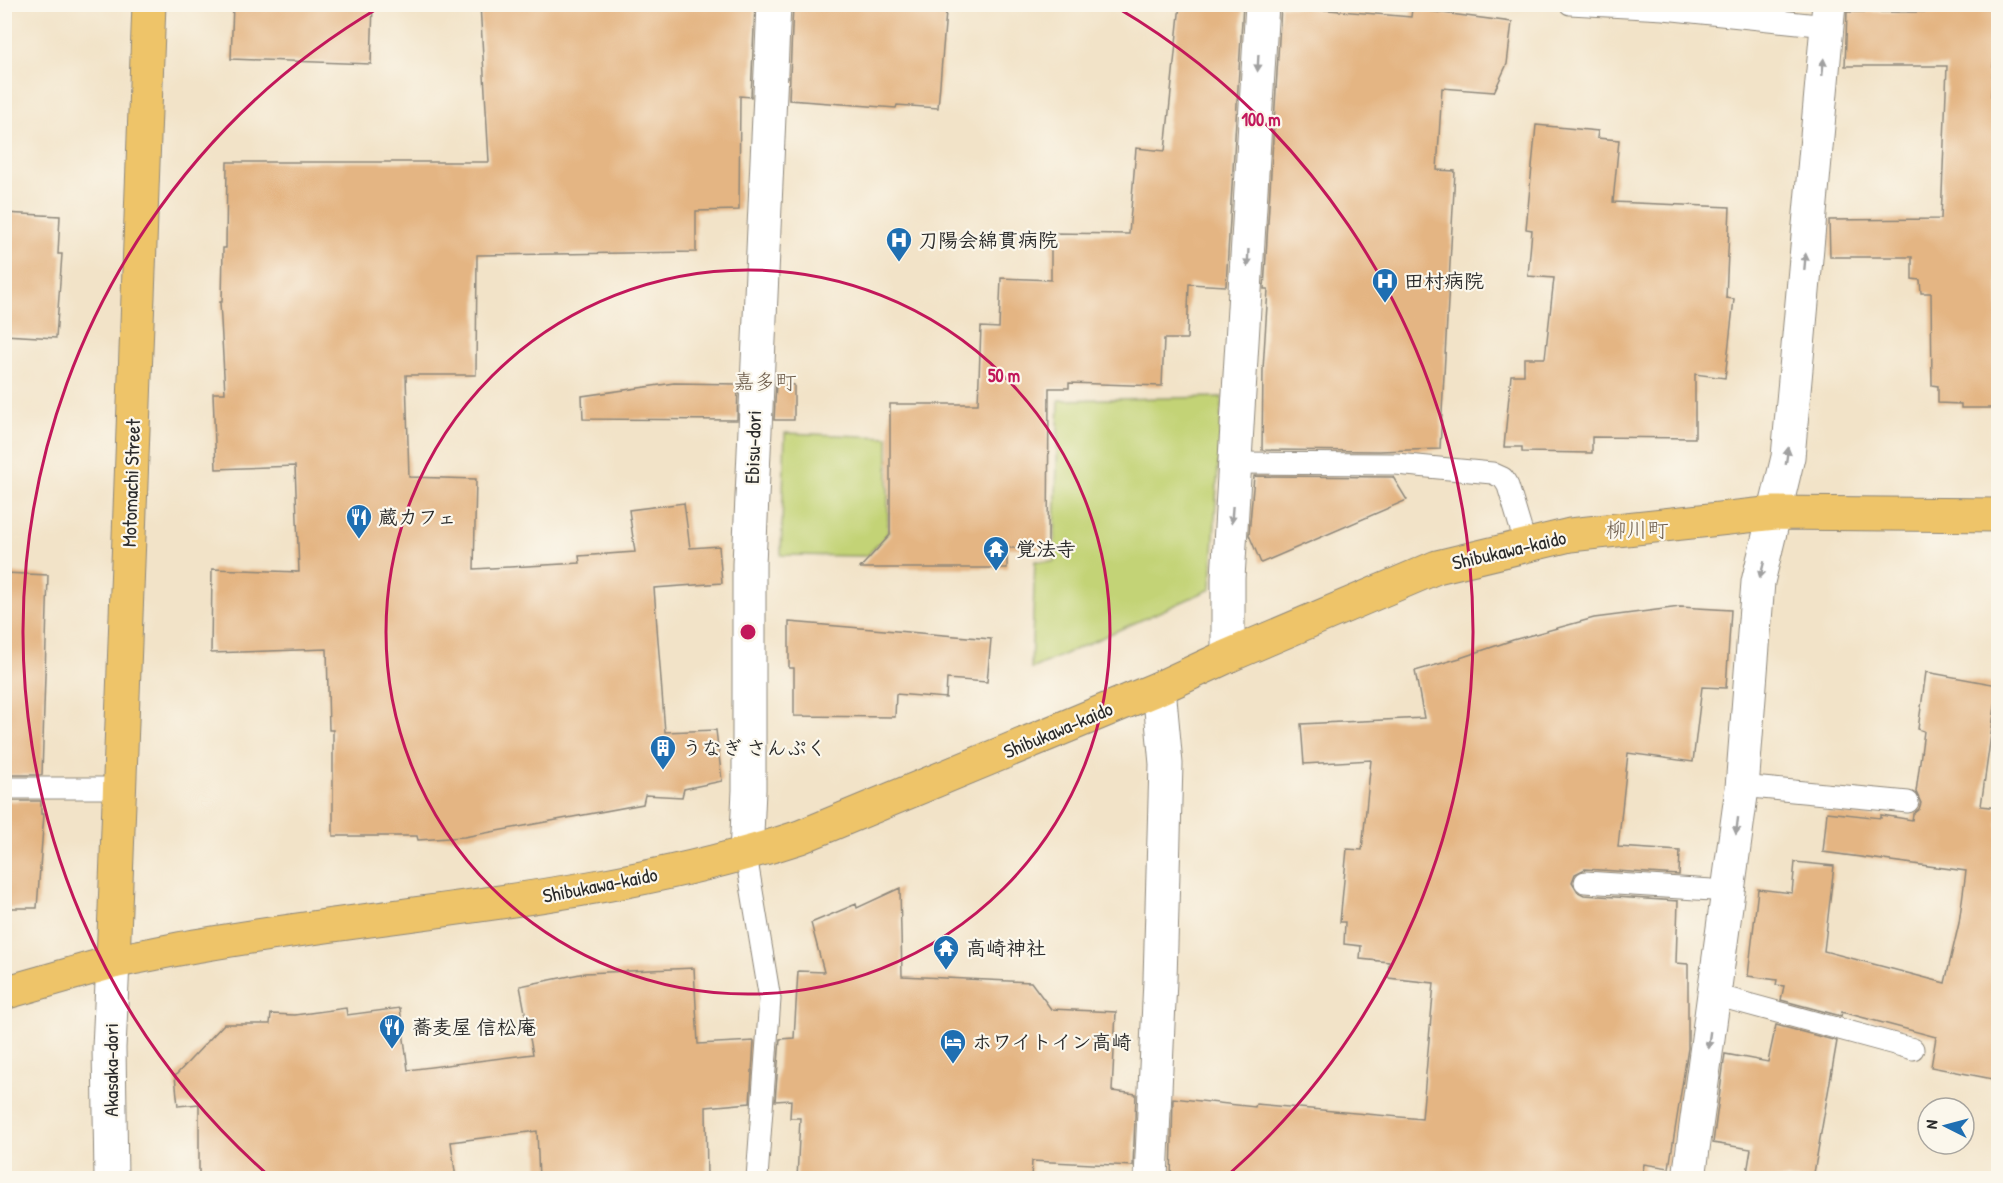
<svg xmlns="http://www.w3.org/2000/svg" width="2003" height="1183" font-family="'Patrick Hand','Klee One',sans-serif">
  <rect width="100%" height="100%" fill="#fbf7ec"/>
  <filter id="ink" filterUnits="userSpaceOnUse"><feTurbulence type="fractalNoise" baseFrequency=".0167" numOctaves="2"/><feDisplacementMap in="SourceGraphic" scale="12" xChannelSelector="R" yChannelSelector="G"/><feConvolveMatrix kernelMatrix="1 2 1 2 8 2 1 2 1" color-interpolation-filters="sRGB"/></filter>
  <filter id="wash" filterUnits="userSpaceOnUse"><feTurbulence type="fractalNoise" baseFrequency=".008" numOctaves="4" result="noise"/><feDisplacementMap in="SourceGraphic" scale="24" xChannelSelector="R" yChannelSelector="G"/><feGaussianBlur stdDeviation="1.35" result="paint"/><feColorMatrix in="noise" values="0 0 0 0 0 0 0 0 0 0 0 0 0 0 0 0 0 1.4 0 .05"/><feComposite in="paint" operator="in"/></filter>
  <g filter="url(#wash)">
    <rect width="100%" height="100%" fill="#f2e3c8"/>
    <!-- green -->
    <path fill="#c3d376" stroke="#777f50" stroke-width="1.5" d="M1222,397l-11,192 -180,80 4,-108 19,1 5,-162z
      M785,433l103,4v96l-21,23 -86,-1z"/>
    <g id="blocks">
      <!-- building -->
      <path fill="#e4b583" d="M233,4h140l-2,60 -140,-5z
        M480,4h275l-4,93 -11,-1 -1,114 -43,1v41l-219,3 -1,120h-70l3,102 67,2 -2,90 106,-6 -1,-7 56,-4 -6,-42 55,-7 6,45 29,-2 3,37 -68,5 11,144 51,-2 6,51 -38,8 -2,8 -37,-2 -2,9 -179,33 -46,3 -1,-4h-84v-106h-4l-2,-81 -116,4 1,-84 87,3 -4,-106 -79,3 -3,-76h12l-5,-91h2l1,-54h3l1,-86h262z
        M793,4h44l109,8 -8,96 -41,-3 -1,3 -107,-8z
        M1180,4h63l-17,282 -37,-2 -2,55h-23l-2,47 -93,-3v5h-20l-1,160h-41v20h-147l30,-33v-131h88l3,-77 18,1 2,-50 50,2v-47l78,1 7,-86 29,3z
        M1937,4h61l-7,92h7v312h-37v-4l-23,-1v-17l-6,-1 -1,-92h-10l-1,-13 -8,-1v-22h-82l-1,-37 112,-1 6,-153h-102l2,-54h89z
        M1281,6l130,11 1,-8 100,13 -5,42 -13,28 -52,-4 -5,82 18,1 -15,278 -61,2 -117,-1 1,-81 5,-80h-4z
        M1536,125l62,6 -1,7 22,2 -6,62 117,5 -4,91 8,1 -9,79 -30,-4v64l-103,-1v16l-70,-1v-5h-18l7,-72h13v-17h21l9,-80 -26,-2 4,-46 -6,-1z
        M4,213l56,3 -2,38h4l-6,84 -52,-3z
        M674,383l64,1 -1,36 -154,-1 -1,-23z
        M776,384l18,1v35h-20z
        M1254,476l139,1 14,23 -146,63 -12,-28z
        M4,573l44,2 -6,200h-38z
        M1680,607l51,3 -5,78 -24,-1 -9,75 -65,-9 -10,94 62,4 -1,24 -94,-6 -10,5 -3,8 6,10 6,3 94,6 -2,62 12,1v84l-19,120 -25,-4 -2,15h-471l2,-81 82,9 1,-3 166,15 12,-136 -46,-5 1,-16 -29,-3 1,-13 -17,-2 1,-22h-5l7,-73 15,1 9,-90 -67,4 -3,-40 123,-6 -9,-47 45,-13 53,-18 81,-22z
        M789,622l202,17 -4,43 -40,-3 -1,19 -50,-4 -1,23 -101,-1v-48h-5z
        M1926,672l72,13 -17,121 17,2v272l-67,-13 5,-30 -94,-25 -1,4 -60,-16 3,-14 -8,-1 1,-5 -29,-4 10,-87 34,4 3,-31 39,4 -10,85 121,32 14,-60 7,-52 -143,-19 4,-40 54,6v-3l31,5 1,-6 6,-5 2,-6 -5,-11 8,-61 -6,-2z
        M4,801h37v13h3l-7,94h-33z
        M900,888l2,88 129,6 20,27 65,3 -4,79 24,3 -3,72 -101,-5 -1,18h-234l3,-61h-10l1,-18 -16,1 5,-62 14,-1 4,-67 26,1 -13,-49 45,-19 1,4z
        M694,968l4,76 56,-3 -4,62 -44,4 1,72h-168l-2,-48 -86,11 5,37h-257v-75l-21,2 -3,-30 49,-52h46l1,-10 24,1 51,-7 1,7 53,-7 8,62 125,-16 -13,-68 65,-13z
        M1776,1025l61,16 -24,138h-67l5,-30 -38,-6 12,-89 43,8z"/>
    </g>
  </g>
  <g filter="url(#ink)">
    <use href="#blocks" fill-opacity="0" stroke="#8e877a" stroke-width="1.5"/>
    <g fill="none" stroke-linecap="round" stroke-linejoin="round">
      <!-- service casing -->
      <g stroke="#8e877a" stroke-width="23">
        <path id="service" d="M1570,4l94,5 163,17
          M1235,463l161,1 96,9 11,5 5,8 18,60
          M1741,786l167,16
          M4,788h116
          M746,855l24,144 -13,179
          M1585,882l143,9
          M1715,995l198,54"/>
      </g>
      <!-- minor casing -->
      <g stroke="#8e877a" stroke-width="35">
        <path id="minor" d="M1228,656v-78l34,-574
          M746,855l3,-65v-226l25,-560
          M111,1178l-2,-130 4,-86
          M1151,1178l9,-198 6,-216 -7,-76
          M1689,1178l53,-390 16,-206 30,-125 41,-453"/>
      </g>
      <!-- primary casing -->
      <g stroke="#8e877a" stroke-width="35">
        <path id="primary" d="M113,962c31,-6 62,-13 94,-18 198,-34 401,-44 593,-107l359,-149 69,-32 209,-89 133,-32 205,-22 223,2"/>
      </g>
      <!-- trunk casing -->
      <g stroke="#8e877a" stroke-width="35">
        <path id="trunk" d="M4,993l109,-31 36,-958"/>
      </g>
      <!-- service -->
      <use href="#service" stroke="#fff" stroke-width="21"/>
      <!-- minor -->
      <use href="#minor" stroke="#fff" stroke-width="33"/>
      <!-- primary -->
      <use href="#primary" stroke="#eec469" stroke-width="33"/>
      <!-- trunk -->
      <use href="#trunk" stroke="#eec469" stroke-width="33"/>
    </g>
    <!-- one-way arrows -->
    <defs><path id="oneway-solid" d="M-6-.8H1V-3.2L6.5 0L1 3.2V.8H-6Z" transform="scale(1.5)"/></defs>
    <g fill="#a0a0a0">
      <use href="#oneway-solid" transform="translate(1258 63) rotate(93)"/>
      <use href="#oneway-solid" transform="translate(1823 67) rotate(-85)"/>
      <use href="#oneway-solid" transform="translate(1248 258) rotate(93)"/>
      <use href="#oneway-solid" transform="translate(1805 262) rotate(-85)"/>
      <use href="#oneway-solid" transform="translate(1787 456) rotate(-82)"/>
      <use href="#oneway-solid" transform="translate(1232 515) rotate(94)"/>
      <use href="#oneway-solid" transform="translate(1762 570) rotate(104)"/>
      <use href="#oneway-solid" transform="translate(1737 826) rotate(97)"/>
      <use href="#oneway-solid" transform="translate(1709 1040) rotate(98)"/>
    </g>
  </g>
  <!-- distance rings -->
  <g fill="none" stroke="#c2185b" stroke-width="3">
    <circle cx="748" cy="632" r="362"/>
    <path d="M268 1175A725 725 0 0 1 380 7M1116 7A725 725 0 0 1 1228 1175"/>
  </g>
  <!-- icons -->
  <defs>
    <g id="hospital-pin" transform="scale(1.35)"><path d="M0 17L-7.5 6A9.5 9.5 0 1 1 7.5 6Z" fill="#1f6fb2" stroke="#fbf7ec"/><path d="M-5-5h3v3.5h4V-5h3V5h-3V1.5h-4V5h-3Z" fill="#fff"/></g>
    <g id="restaurant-pin" transform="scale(1.35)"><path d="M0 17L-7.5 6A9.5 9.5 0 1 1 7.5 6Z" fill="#1f6fb2" stroke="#fbf7ec"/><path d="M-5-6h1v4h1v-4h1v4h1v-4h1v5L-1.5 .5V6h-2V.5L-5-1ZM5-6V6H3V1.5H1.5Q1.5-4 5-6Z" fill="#fff"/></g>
    <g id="temple-pin" transform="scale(1.35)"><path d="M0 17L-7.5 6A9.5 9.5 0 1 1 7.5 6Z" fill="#1f6fb2" stroke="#fbf7ec"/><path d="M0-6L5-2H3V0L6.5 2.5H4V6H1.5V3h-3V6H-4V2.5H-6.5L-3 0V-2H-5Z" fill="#fff"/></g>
    <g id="building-pin" transform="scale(1.35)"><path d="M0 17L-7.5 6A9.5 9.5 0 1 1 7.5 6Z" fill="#1f6fb2" stroke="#fbf7ec"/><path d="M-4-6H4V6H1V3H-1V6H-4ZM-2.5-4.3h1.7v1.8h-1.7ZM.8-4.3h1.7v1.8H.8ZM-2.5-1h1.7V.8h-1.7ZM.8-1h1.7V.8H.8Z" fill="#fff"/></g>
    <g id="hotel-pin" transform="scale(1.35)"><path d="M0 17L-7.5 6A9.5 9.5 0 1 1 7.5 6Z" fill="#1f6fb2" stroke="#fbf7ec"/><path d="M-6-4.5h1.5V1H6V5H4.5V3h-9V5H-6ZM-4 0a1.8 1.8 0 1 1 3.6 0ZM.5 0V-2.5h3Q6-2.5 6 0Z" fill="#fff"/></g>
  </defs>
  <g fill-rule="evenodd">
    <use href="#hospital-pin" x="899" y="240"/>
    <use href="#hospital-pin" x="1385" y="281"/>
    <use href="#restaurant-pin" x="359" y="517"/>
    <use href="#temple-pin" x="996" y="549"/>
    <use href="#building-pin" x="663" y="748"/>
    <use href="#temple-pin" x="946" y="948"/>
    <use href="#restaurant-pin" x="392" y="1027"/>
    <use href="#hotel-pin" x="953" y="1042"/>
  </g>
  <g text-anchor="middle" stroke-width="4.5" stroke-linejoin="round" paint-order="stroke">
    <!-- poi labels -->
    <g font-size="20" font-weight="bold" fill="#2b2b2b" stroke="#fbf7ec" text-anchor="start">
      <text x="918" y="247">刀陽会綿貫病院</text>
      <text x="1404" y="288">田村病院</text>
      <text x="378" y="524">蔵カフェ</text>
      <text x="1016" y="556">覚法寺</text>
      <text x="682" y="755">うなぎ さんぷく</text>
      <text x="966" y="955">高崎神社</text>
      <text x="412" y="1034">蕎麦屋 信松庵</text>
      <text x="972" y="1049">ホワイトイン高崎</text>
    </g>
    <!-- street labels -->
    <g font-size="20" fill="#2b2b2b" stroke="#fbf7ec">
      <text transform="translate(753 447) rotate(-88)" y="7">Ebisu-dori</text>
      <text transform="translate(131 483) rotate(-88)" y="7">Motomachi Street</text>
      <text transform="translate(1509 550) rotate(-13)" y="7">Shibukawa-kaido</text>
      <text transform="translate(1058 730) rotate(-23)" y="7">Shibukawa-kaido</text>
      <text transform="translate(600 885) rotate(-11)" y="7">Shibukawa-kaido</text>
      <text transform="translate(111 1070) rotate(-90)" y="7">Akasaka-dori</text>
    </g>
    <!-- neighbourhood labels -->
    <g font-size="21" fill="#6c5b4a" stroke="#fbf7ec">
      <text x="765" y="389">嘉多町</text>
      <text x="1637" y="537">柳川町</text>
    </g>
  </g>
  <circle cx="748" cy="632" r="9" fill="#c2185b" stroke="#fbf7ec" stroke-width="3"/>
  <g font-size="18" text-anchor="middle" font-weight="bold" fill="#c2185b" stroke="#fbf7ec" stroke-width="4.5" stroke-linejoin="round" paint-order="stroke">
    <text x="1261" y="126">100 m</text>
    <text x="1004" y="382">50 m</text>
  </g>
  <!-- margin -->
  <rect width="2003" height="1183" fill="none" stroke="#fbf7ec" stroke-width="24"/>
  <!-- north arrow -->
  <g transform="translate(1946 1126) rotate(276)"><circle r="28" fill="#fbf7ec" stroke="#a8a59f" stroke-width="1.5"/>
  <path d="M0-4.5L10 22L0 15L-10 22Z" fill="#1f6fb2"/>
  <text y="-9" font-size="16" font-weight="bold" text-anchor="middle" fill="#2b2b2b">N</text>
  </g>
</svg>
